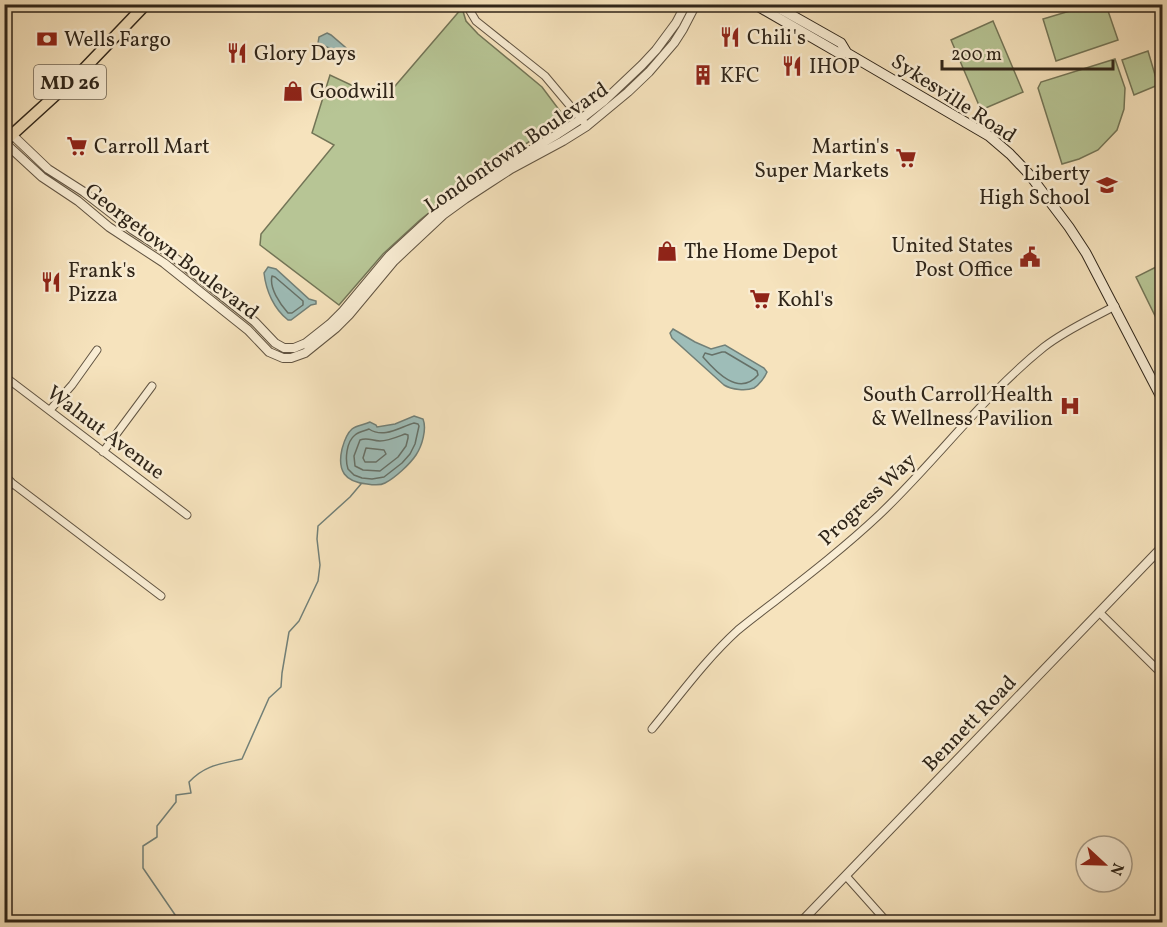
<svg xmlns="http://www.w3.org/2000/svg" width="1167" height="927" font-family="Vollkorn,serif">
  <rect width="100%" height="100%" fill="#f6e3bd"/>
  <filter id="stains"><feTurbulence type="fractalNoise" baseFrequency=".00333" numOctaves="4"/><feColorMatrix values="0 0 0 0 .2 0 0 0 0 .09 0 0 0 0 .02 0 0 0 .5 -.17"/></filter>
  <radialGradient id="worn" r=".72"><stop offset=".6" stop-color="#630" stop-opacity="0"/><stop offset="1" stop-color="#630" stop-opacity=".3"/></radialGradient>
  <!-- green -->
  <path fill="#b7c595" stroke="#737557" stroke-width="1.5" d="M1093,4l13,1 12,35 -62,21 -13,-42z
    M462,8l4,13 12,13 64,53 24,32 -73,45 -42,31 -31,25 -37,34 -44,51 -79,-60 1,-11 73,-89 -22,-12 18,-58 53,25z
    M993,21l30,71 -42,18 -30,-70z
    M1148,51l10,34 -24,10 -12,-35z
    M1115,59l10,29 -1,21 -7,21 -19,20 -19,9 -17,5 -24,-76 3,-6z
    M1162,264v66l-26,-53z"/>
  <!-- water -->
  <path fill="#9ebdb8" stroke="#728078" stroke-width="1.5" d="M327,33l4,2 21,18 1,2 -2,3 -33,-15 1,-6z
    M268,267l8,2 33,30 7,2v3l-5,1 -20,15h-3c-14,-11 -22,-29 -24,-47z
    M673,329l22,13 16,7 14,-4 39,23 3,4c-2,5 -8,13 -13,16 -8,3 -22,2 -30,-3l-52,-47 -2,-5z
    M414,416l9,3c4,10 -1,27 -7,36 -6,9 -21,23 -31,28 -5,3 -12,2 -18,1 -22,-2 -30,-13 -25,-35 2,-7 4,-15 10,-20 5,-4 12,-4 18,-7l6,3 1,2 18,-3z"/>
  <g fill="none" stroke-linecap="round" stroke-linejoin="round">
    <!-- shore -->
    <path stroke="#667168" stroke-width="1.5" d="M272,276l3,1 28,24v4l-11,8h-4c-8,-9 -19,-25 -16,-37z
      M722,352h3l32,19 1,4c-19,22 -42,-3 -55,-18l2,-4 7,2z
      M414,423l4,1 1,2 -4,18 -5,10 -8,9 -18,14 -12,2 -10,-1 -8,-3 -6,-6c-3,-9 -2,-27 7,-34 4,-4 10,-4 14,-6 15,10 31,-2 45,-6z
      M405,434l3,1v3l-2,8 -8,11 -18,14 -17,-1 -8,-4 -1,-10 6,-16c8,-3 12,1 20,1 8,0 17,-4 25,-7z
      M366,448l18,2 2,4 -10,8h-11l-2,-4z"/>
    <!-- stream -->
    <path stroke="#728078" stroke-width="1.5" d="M180,922l-37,-54v-22l14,-9v-11l19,-24v-7l15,-2 -2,-11c16,-17 31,-18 53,-23l27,-61 12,-11 1,-14 7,-41 10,-11 19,-40 2,-16 -3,-26 1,-13 32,-29 11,-13"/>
    <!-- minor casing -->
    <g stroke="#615442" stroke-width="9">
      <path id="minor" d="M469,4l1,7 6,10 69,55 42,50
        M4,376l183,139
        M50,410l22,-25 25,-35
        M103,452l49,-66
        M4,475l8,8 149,113
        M4,492l8,-9
        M1100,613l62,61
        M652,729c28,-34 54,-70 86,-99 12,-10 24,-19 36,-28 36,-28 72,-56 105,-87 57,-54 104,-119 165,-168 22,-17 47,-28 71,-41
        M846,876l41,46"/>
    </g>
    <!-- tertiary casing -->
    <g stroke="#615442" stroke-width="10">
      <path id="tertiary" d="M4,127l44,42 36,23 49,38 37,24 85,68 20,21 9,5h10l12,-5 24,-19 13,-13 46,-55 50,-46 47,-34 72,-42 23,-15 23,-18 38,-36 14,-15 20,-27 10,-19
        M4,142l38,35 36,24 31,26 55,36 84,67 21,22 14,6h8l14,-5 31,-25 13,-13 45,-54 49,-46 22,-16 26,-17 20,-13 52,-28 24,-15 41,-34 21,-20 25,-29 9,-14 13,-25
        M801,922l361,-375"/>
    </g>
    <!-- secondary casing -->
    <g stroke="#2f2519" stroke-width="11">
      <path id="secondary" d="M754,4l83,48 10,1 142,83 21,18 19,20 40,53 17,26 76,146
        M772,4l69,39 6,10"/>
    </g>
    <!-- primary casing -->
    <g stroke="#2f2519" stroke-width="13">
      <path id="primary" d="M4,142l78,-71 64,-67"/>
    </g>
    <!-- minor -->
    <use href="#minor" stroke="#f9edd4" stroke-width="7"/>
    <!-- tertiary -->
    <use href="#tertiary" stroke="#f9edd4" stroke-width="8"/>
    <!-- secondary -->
    <use href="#secondary" stroke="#f9edd4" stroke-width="9"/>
    <!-- primary -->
    <use href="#primary" stroke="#f6e3bd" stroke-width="10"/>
  </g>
  <!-- icons -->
  <defs>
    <g id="restaurant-bare" transform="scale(1.62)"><path d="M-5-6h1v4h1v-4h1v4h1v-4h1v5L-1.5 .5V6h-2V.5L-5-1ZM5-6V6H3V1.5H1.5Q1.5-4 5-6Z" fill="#8f2418" stroke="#f9edd4" stroke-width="2.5" paint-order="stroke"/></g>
    <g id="bank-bare" transform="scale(1.62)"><path d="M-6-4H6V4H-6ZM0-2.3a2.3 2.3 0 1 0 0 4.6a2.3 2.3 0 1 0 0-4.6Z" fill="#8f2418" stroke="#f9edd4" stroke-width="2.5" paint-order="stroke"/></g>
    <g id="building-bare" transform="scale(1.62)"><path d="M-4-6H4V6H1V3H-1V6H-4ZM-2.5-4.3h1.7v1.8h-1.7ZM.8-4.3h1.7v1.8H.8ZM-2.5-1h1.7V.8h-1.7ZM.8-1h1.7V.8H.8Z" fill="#8f2418" stroke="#f9edd4" stroke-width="2.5" paint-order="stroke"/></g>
    <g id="shop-bare" transform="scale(1.62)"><path d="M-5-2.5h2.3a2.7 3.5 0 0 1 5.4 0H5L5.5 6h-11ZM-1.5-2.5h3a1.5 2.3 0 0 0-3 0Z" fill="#8f2418" stroke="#f9edd4" stroke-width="2.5" paint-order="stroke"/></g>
    <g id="supermarket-bare" transform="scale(1.62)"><path d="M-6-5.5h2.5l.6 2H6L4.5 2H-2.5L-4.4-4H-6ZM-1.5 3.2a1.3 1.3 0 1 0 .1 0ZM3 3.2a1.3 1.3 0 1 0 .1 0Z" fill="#8f2418" stroke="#f9edd4" stroke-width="2.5" paint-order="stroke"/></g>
    <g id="school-bare" transform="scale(1.62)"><path d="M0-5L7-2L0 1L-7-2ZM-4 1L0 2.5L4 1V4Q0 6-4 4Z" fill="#8f2418" stroke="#f9edd4" stroke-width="2.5" paint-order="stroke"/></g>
    <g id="civic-bare" transform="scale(1.62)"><path d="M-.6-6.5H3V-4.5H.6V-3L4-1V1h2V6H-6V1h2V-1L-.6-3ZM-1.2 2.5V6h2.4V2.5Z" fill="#8f2418" stroke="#f9edd4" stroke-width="2.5" paint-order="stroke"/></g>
    <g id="hospital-bare" transform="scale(1.62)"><path d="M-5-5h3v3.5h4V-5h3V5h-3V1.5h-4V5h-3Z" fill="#8f2418" stroke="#f9edd4" stroke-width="2.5" paint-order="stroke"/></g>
  </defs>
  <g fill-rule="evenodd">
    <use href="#restaurant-bare" x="730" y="37"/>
    <use href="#bank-bare" x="47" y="39"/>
    <use href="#restaurant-bare" x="237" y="53"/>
    <use href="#restaurant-bare" x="792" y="66"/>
    <use href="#building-bare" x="703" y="75"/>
    <use href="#shop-bare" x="293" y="91"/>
    <use href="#supermarket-bare" x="77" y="146"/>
    <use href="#supermarket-bare" x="906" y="158"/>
    <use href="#school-bare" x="1107" y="185"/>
    <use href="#shop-bare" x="667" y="251"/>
    <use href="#civic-bare" x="1030" y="257"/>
    <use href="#restaurant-bare" x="51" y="282"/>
    <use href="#supermarket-bare" x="760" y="299"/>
    <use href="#hospital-bare" x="1070" y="406"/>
  </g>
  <g text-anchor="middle" stroke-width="5" stroke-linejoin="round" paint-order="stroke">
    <!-- shield labels -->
    <rect fill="#f9edd4" stroke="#6c6151" stroke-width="1.5" x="34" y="65" width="72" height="34" rx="4.5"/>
    <g font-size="20" font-weight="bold" fill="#2f2519">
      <text x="70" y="89">MD 26</text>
    </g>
    <!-- poi labels -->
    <g font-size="21" fill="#2f2519" stroke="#f9edd4" text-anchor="start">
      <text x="747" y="44">Chili's</text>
      <text x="64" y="46">Wells Fargo</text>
      <text x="254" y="60">Glory Days</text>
      <text x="809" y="73">IHOP</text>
      <text x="720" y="82">KFC</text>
      <text x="310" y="98">Goodwill</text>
      <text x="94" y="153">Carroll Mart</text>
      <text x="889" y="153" text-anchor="end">Martin's<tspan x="889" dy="24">Super Markets</tspan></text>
      <text x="1090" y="180" text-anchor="end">Liberty<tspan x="1090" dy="24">High School</tspan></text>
      <text x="1013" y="252" text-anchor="end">United States<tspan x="1013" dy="24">Post Office</tspan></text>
      <text x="684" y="258">The Home Depot</text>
      <text x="68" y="277">Frank's<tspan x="68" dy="24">Pizza</tspan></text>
      <text x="777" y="306">Kohl's</text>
      <text x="1053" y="401" text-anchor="end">South Carroll Health<tspan x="1053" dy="24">&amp; Wellness Pavilion</tspan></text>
    </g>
    <!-- street labels -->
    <g font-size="21" fill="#2f2519" stroke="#f9edd4">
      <text transform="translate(954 98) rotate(33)" y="7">Sykesville Road</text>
      <text transform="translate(516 147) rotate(-34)" y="7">Londontown Boulevard</text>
      <text transform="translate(172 251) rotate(37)" y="7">Georgetown Boulevard</text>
      <text transform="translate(106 432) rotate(37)" y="7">Walnut Avenue</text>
      <text transform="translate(867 499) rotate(-43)" y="7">Progress Way</text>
      <text transform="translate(969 723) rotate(-46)" y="7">Bennett Road</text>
    </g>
  </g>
  <!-- margin -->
  <rect width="1167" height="927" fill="none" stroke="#f6e3bd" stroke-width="24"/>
  <rect x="6" y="6" width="1155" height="915" fill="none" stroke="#2f2519" stroke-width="3"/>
  <rect x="12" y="12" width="1143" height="903" fill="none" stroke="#2f2519" stroke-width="1.5"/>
  <!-- north arrow -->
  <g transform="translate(1104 864) rotate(112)"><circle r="28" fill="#f9edd4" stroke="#a89d89" stroke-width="1.5"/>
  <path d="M0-4.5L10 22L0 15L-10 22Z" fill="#8f2418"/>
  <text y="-9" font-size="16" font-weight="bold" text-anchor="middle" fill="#2f2519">N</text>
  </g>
  <!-- scale -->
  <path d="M942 60v9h171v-9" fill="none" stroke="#2f2519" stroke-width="3"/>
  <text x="951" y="60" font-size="18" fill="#2f2519" stroke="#f9edd4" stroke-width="4.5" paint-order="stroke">200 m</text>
  <rect width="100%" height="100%" filter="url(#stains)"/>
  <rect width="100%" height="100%" fill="url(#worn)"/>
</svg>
